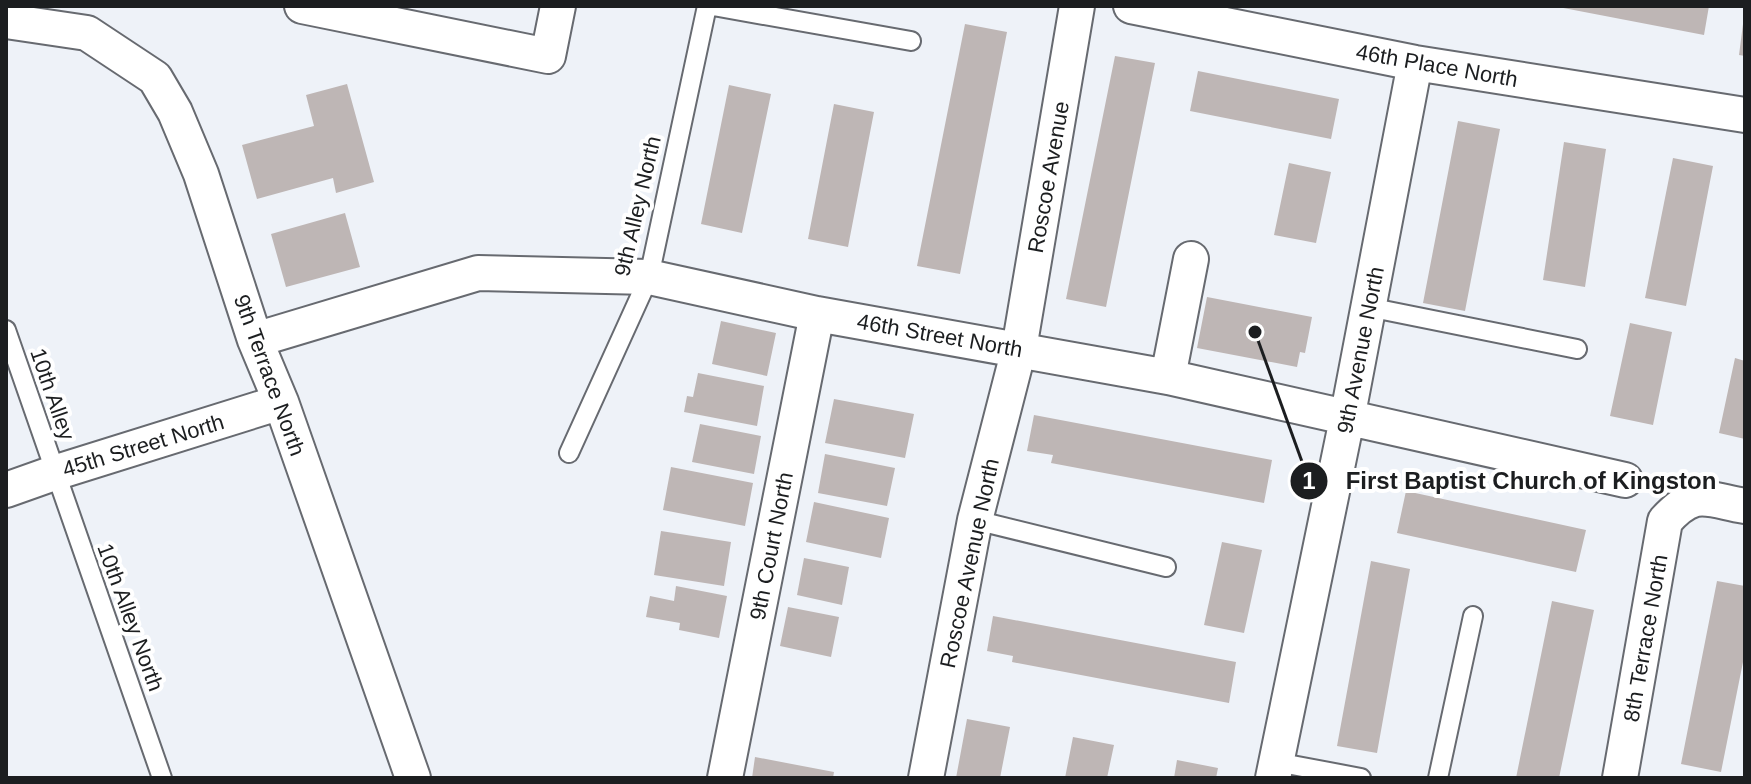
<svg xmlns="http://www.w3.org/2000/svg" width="1751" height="784" font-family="Helvetica,sans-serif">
  <rect width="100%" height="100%" fill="#eef2f8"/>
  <!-- building -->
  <path fill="#beb6b5" d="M1553,6h156l-5,29z
    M965,24l42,8 -47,242 -43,-8z
    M1743,24h2v32l-6,-1z
    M1115,56l40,7 -49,244 -40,-8z
    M1198,71l141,28 -8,40 -141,-28z
    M347,84l27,98 -38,11 -3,-15 -76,21 -15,-54 72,-19 -8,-31z
    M729,85l42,9 -29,139 -41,-9z
    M834,104l40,8 -26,135 -40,-8z
    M1458,121l42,8 -35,182 -42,-8z
    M1564,142l42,7 -21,138 -42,-7z
    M1673,158l40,8 -27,140 -41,-8z
    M1289,163l42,9 -15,71 -42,-8z
    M345,213l15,54 -74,20 -15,-53z
    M1207,297l105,20 -7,36 -5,-1 -3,15 -100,-19z
    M721,321l55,12 -9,43 -55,-12z
    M1630,323l42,9 -19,93 -43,-9z
    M1735,358l10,3v78l-26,-6z
    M698,373l66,13 -7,40 -73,-14 3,-16 6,1z
    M834,399l80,15 -9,44 -80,-15z
    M1034,415l238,45 -8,43 -213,-40 2,-8 -26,-4z
    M700,424l61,12 -7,38 -62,-12z
    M825,454l70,14 -8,38 -69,-13z
    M671,467l82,16 -8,43 -82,-16z
    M1406,491l180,39 -10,42 -179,-39z
    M814,502l75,16 -8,40 -75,-16z
    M661,531l70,11 -7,44 -70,-11z
    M1222,542l40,8 -18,83 -40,-8z
    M804,558l45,9 -7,38 -45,-10z
    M1371,561l39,8 -33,184 -40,-7z
    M1717,581l28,5v66l-24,120 -40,-8z
    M676,586l51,10 -8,42 -40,-8 1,-7 -34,-6 4,-21 24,5z
    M1552,601l42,9 -35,168h-43z
    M788,607l51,10 -8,40 -51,-11z
    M993,616l243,46 -7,41 -217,-41 1,-6 -26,-5z
    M967,719l43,8 -10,51h-44z
    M1073,737l41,8 -7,33h-42z
    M755,757l79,15 -1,6h-81z
    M1177,760l41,8 -2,10h-42z"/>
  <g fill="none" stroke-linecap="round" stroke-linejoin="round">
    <!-- service casing -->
    <g stroke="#676a70" stroke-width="22">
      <path id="service" d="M713,6l198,35
        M1368,307l209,42
        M6,330l156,448
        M569,453l80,-176 58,-271
        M975,520l191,47
        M1276,762l85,16
        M1438,778l35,-162"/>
    </g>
    <!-- minor casing -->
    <g stroke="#676a70" stroke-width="38">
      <path id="minor" d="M302,6l246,50 10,-50
        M1131,6l284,57 330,52
        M6,21l81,12 68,45 20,34 26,62 54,166 26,62 132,376
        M255,340l223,-67 171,4 168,37 351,63 457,103
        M1168,377l23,-118
        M6,490l48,-17 227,-71
        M725,778l92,-464
        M926,778l49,-258 44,-171 58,-343
        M1273,778l74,-359 68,-356
        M1620,778l45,-257c30,-33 40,-22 80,-15"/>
    </g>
    <!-- service -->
    <use href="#service" stroke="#fff" stroke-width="18"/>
    <!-- minor -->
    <use href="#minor" stroke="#fff" stroke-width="34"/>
  </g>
  <g text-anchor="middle" stroke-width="8" stroke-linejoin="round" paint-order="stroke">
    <!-- street labels -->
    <g font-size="22" fill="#1c1e20" stroke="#fff">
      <text transform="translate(1437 65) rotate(10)" y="8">46th Place North</text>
      <text transform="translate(1048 177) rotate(-80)" y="8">Roscoe Avenue</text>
      <text transform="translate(637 206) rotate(-77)" y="8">9th Alley North</text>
      <text transform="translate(940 335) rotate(10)" y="8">46th Street North</text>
      <text transform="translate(1360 350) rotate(-79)" y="8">9th Avenue North</text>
      <text transform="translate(270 375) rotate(70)" y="8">9th Terrace North</text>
      <text transform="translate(53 394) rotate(71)" y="8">10th Alley</text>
      <text transform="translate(143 445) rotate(-17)" y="8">45th Street North</text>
      <text transform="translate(771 546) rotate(-79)" y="8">9th Court North</text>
      <text transform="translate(969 563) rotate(-78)" y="8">Roscoe Avenue North</text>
      <text transform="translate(131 617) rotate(70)" y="8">10th Alley North</text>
      <text transform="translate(1645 638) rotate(-80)" y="8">8th Terrace North</text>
    </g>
  </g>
  <!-- callouts -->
  <path fill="none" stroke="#1c1e20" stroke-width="3" d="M1255 332L1309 481"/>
  <g fill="#1c1e20" stroke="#fff" stroke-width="3">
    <circle cx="1255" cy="332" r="8"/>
    <circle cx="1309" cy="481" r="20"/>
  </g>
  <g font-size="24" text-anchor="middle" font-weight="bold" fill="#fff">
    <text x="1309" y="489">1</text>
  </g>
  <g font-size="24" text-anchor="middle" font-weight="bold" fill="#1c1e20" stroke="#fff" stroke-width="8" stroke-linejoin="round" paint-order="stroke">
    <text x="1531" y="489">First Baptist Church of Kingston</text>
  </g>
  <!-- border -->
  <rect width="1751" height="784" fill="none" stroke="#1c1e20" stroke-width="16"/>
</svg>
